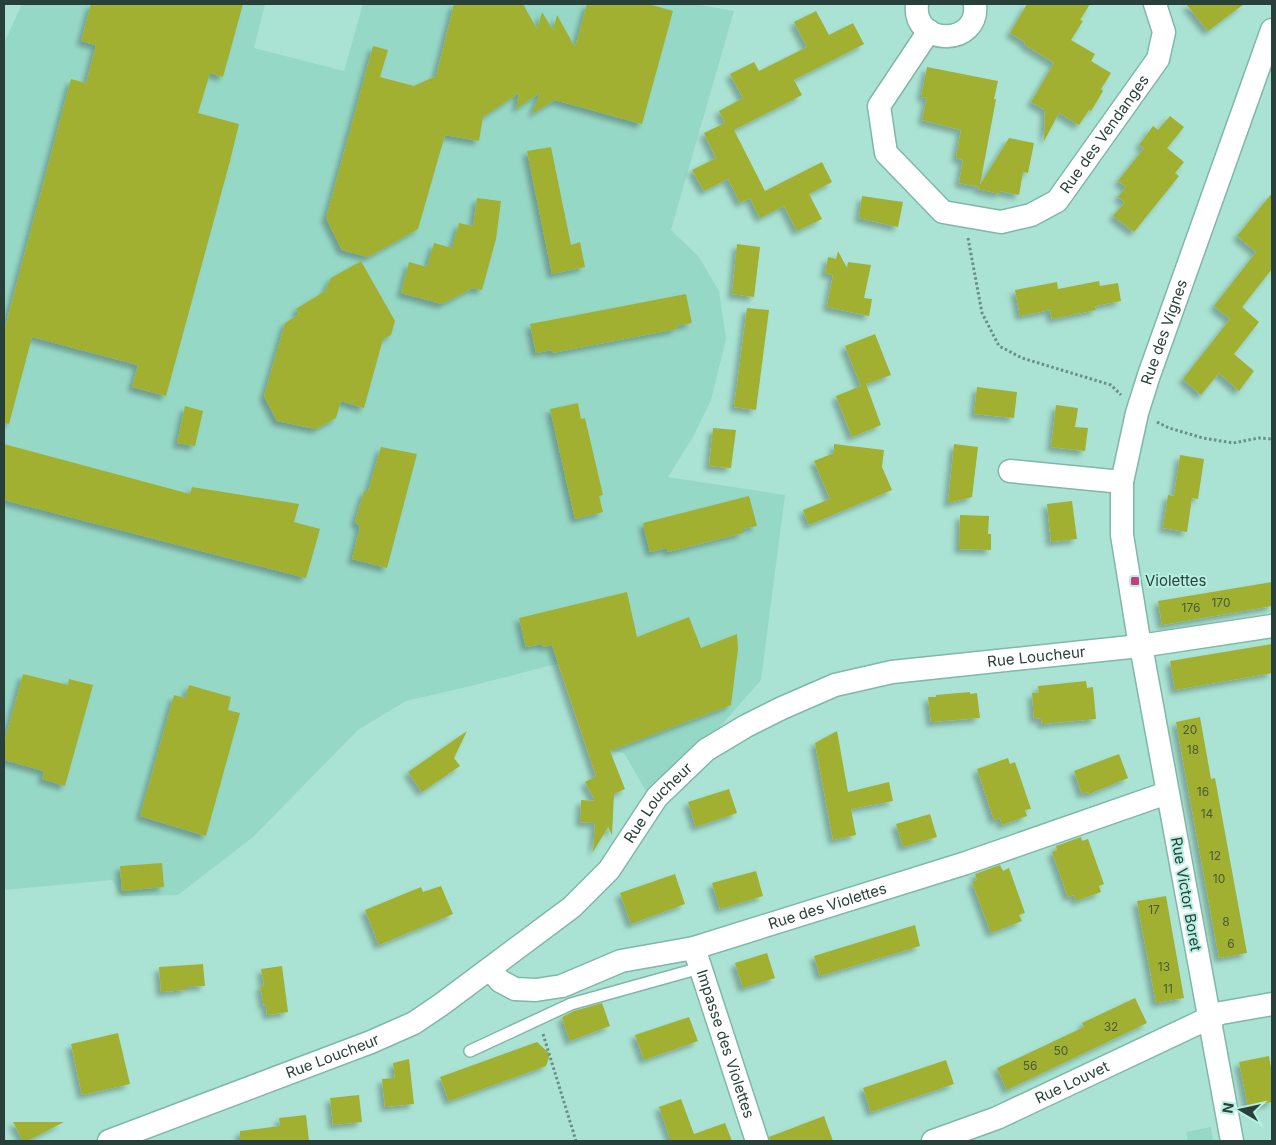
<svg xmlns="http://www.w3.org/2000/svg" width="1276" height="1145" font-family="Inter,sans-serif">
  <defs>
    <filter id="shadow"><feDropShadow dx="-4.5" dy="4.5" stdDeviation="2.5" flood-color="#0004"/></filter>
  </defs>
  <rect width="100%" height="100%" fill="#aae3d3"/>
  <!-- built -->
  <path fill="#96d8c6" d="M22,4h243l-11,44 90,23 19,-67h332l39,7 -63,219 28,27 20,34 7,48 -15,61 -18,37 -25,40 117,18 -24,185 -43,49 -72,62 -22,-38 -11,-2 -38,-92 -104,27 -65,15 -48,29 -105,107 -75,58 -56,1 -10,-16 -108,10v-847z
    M1211,1127l2,14h-25l-2,-9z"/>
  <!-- building -->
  <path fill="#a2b031" filter="url(#shadow)" d="M91,4h152l-20,73 -13,-4 -12,40 41,11 -9,37 -64,235 -34,-9 6,-22 -106,-28 -23,87 -5,-1v-92l67,-252 15,4 10,-38 -15,-4z
    M454,4h69l14,25 5,-17 11,18 4,-15 18,32 12,-43h61l25,7 -31,113 -87,-24 -23,14 8,-21 -24,16 3,-16 -36,24 -4,24 -34,-6 -27,94 -50,28 -26,-7 -16,-32 47,-172 15,4 -8,27 34,9 22,-10z
    M1027,4h63l-10,16 3,1 -12,19 24,14 -4,7 20,12 -10,16 2,2 -12,20 -2,-1 -10,15 -20,-12 -15,28 1,-31 -14,-8 23,-39 -30,-19 1,-2 -15,-9z
    M1186,4h58l-36,27z
    M816,11l13,24 24,-12 11,21 -70,36 8,15 -68,35 31,61 57,-29 10,20 -23,12 13,25 -25,12 -13,-25 -24,12 -10,-20 -10,5 -12,-24 -24,12 -12,-21 24,-12 -12,-25 21,-10 -6,-12 24,-13 -13,-24 24,-12 5,9 48,-24 -13,-25z
    M927,67l71,14 -4,18h2l-16,86 29,-47 25,5 -6,30 -5,-1 -4,23 -19,-4v3l-22,-5 1,-2 -20,-4 4,-23 -7,-2 5,-28 -39,-10 5,-22 -6,-1z
    M1170,116l14,11 -17,21 17,14 -9,11 4,3 -45,56 -21,-16 12,-14 -7,-5 8,-10 -8,-6 26,-33 -5,-3 14,-19 5,4z
    M551,147l20,98 9,-3 5,25 -33,7 -25,-123z
    M1272,193v76l-30,38 17,15 -25,32 20,17 -15,20 -20,-18 -18,22 -18,-16 47,-60 -16,-13 42,-54 -19,-16z
    M862,196l41,6 -5,25 -39,-9z
    M477,198l24,3 -5,38 -14,51 -9,-2 -31,16 -41,-11 8,-31 18,5 7,-24 18,5 7,-25 14,3z
    M737,244l23,3 -6,50 -22,-3z
    M838,251l9,17 1,-6 23,3 -7,33 8,1 -3,17 -42,-9 6,-32 -8,-2 3,-16 8,2z
    M361,261l34,60 -4,14 -8,4 -19,69 -23,-7 -5,17 -20,11 -39,-8 -13,-25 21,-73 14,-9 -3,-5 29,-18 6,-13z
    M1099,281l1,5 18,-3 3,18 -26,5 1,4 -44,9 -2,-9 -30,6 -5,-26 42,-8 1,7z
    M686,294l6,29 -16,3 1,3 -125,24v-3l-16,3 -6,-29z
    M747,308l22,2 -13,100 -22,-3z
    M875,334l16,41 -30,11 -16,-40z
    M866,384l15,41 -29,12 -16,-41z
    M977,387l40,5 -3,26 -40,-4z
    M578,403l3,16 4,-1 18,77 -4,1 4,16 -28,7 -25,-110z
    M1056,405l22,3 -3,19 13,1 -3,23 -34,-4z
    M185,406l18,5 -8,35 -18,-3z
    M713,428l23,2 -5,38 -22,-2z
    M4,444l186,50 2,-7 107,17 -5,18 26,7 -14,49 -302,-78z
    M834,444l50,6 -2,17 10,23 -83,35 -6,-15 27,-11 -16,-38 20,-8z
    M954,444l24,3 -6,50 -24,6z
    M381,447l36,7 -30,114 -35,-9 8,-33 -5,-4 9,-31h4z
    M1180,455l24,4 -6,40 -6,-1 -5,34 -24,-4 5,-33 6,1z
    M749,496l8,30 -15,3 1,4 -75,19 -1,-4 -17,4 -7,-29z
    M1072,501l5,38 -26,3 -4,-38z
    M960,515l29,1 -1,18h3v16l-32,-1z
    M1272,582v24l-110,19 -4,-24z
    M627,592l10,45 52,-20 12,31 36,-14 1,15 -7,56 -121,46 15,38 -11,5 -2,41 -4,-8 -15,25 2,-29 -15,-1 1,-22 14,1 -10,-19 11,-6 -44,-131 -9,2 -1,-3 -16,3 -7,-29z
    M1272,644v29l-97,17 -5,-29z
    M23,674l45,11 1,-6 24,6 -28,101 -23,-7 2,-8 -40,-11v-17z
    M1086,681l1,7 6,-1 3,32 -54,5 -1,-6 -7,1 -2,-26h7l-1,-7z
    M189,685l42,12 -3,13 12,3 -34,123 -66,-20 34,-121 11,3z
    M970,692v2l7,-1 3,25 -49,4 -3,-25h8v-2z
    M1200,717l11,62 4,-1 32,175 -28,5 -43,-236z
    M467,731l-13,27 6,8 -38,26 -14,-20z
    M837,731l11,61 41,-10 4,19 -42,8 5,26 -23,5 -18,-97z
    M1119,754l9,24 -39,16 -1,-2 -6,2 -8,-23z
    M1008,758l2,6 5,-2 16,47 -6,1 2,6 -25,9 -2,-7 -6,2 -17,-51z
    M729,789l8,24 -41,14 -8,-25z
    M930,814l7,23 -34,10 -7,-23z
    M1081,837l1,4 6,-2 16,45 -5,2 2,6 -25,9 -2,-6 -6,2 -16,-45 5,-2 -1,-4z
    M162,863l2,24 -42,4 -2,-25z
    M1000,865l3,6 6,-3 16,45 -6,2 3,6 -31,12 -19,-51 5,-2 -2,-6z
    M756,871l7,25 -43,13 -8,-26z
    M675,874l10,30 -54,20 -11,-31z
    M441,886l12,28 -74,31 -14,-35 56,-23 2,5z
    M1166,896l18,102 -28,5 -19,-102z
    M915,925l5,21 -100,30 -6,-20z
    M767,953l8,25 -32,10 -8,-25z
    M203,964l2,22 -19,1v3l-25,2 -2,-25z
    M282,966l6,46 -21,3 -1,-10 -2,1 -4,-20 4,-1 -3,-16z
    M1135,998l12,25 -140,67 -10,-22 87,-41 -2,-4z
    M602,1003l8,23 -40,15 -8,-23 2,-2 10,-5z
    M689,1017l9,24 -54,19 -9,-25z
    M118,1033l12,51 -48,11 -11,-51z
    M537,1042l13,12 -4,12 -97,35 -9,-24z
    M1269,1056l3,18v28l-24,5 -9,-45z
    M409,1059l5,45 -29,3 -3,-28 13,-1 -2,-15z
    M946,1060l8,24 -83,28 -8,-24z
    M359,1095l3,27 -29,3 -3,-27z
    M681,1099l13,35 31,-11 7,18h-61l-12,-34z
    M306,1115l3,26h-69v-10l40,-5 -1,-8z
    M824,1116l9,25h-63l-1,-4z
    M13,1122h51l-37,19h-4z"/>
  <g fill="none" stroke-linecap="round" stroke-linejoin="round">
    <!-- lane casing -->
    <g stroke="#7fb7a8" stroke-width="14">
      <path id="lane" d="M470,1051l101,-47 129,-36"/>
    </g>
    <!-- street casing -->
    <g stroke="#7fb7a8" stroke-width="25">
      <g id="street">
        <path d="M917,4c-5,43 63,43 58,0"/>
        <path id="s1" d="M929,31l-50,75 7,47 57,59 58,10 30,-7 26,-14 101,-142 6,-27 -9,-28"/>
        <path d="M1010,471l112,11"/>
        <path id="s2" d="M694,948l63,193"/>
        <path id="s3" d="M490,969l10,12 15,8 21,1 26,-4 59,-25 73,-13 272,-85 201,-70"/>
        <path id="s4" d="M109,1141l262,-99 43,-19 28,-19 130,-97 37,-37 48,-73 49,-47 40,-24 36,-18 53,-23 57,-13 248,-26 132,-20"/>
        <path id="s5" d="M933,1141l64,-23 212,-100 12,-5 51,-9"/>
        <path id="s6" d="M1232,1141l-89,-484 -3,-11 -18,-111v-53l15,-69 12,-38 123,-345"/>
      </g>
    </g>
    <!-- path -->
    <path stroke="#689085" stroke-width="3" stroke-dasharray="2.5 2.5" stroke-linecap="butt" d="M968,238l14,75 17,33 23,12 89,27 10,10
      M1157,422l12,6 34,10 30,5 26,-5 13,1
      M543,1034l33,107"/>
    <!-- lane -->
    <use href="#lane" stroke="#fff" stroke-width="11"/>
    <!-- street -->
    <use href="#street" stroke="#fff" stroke-width="22"/>
  </g>
  <!-- markers -->
  <rect fill="#c43d7c" stroke="#b7f0e0" stroke-width="2" x="1130" y="576" width="10" height="10" rx="2.5"/>
  <g text-anchor="middle" stroke-width="4" stroke-linejoin="round" paint-order="stroke">
    <!-- number labels -->
    <g font-size="12" fill="#475c38">
      <text x="1221" y="607">170</text>
      <text x="1191" y="612">176</text>
      <text x="1190" y="734">20</text>
      <text x="1193" y="754">18</text>
      <text x="1203" y="796">16</text>
      <text x="1207" y="818">14</text>
      <text x="1215" y="860">12</text>
      <text x="1219" y="883">10</text>
      <text x="1154" y="914">17</text>
      <text x="1226" y="926">8</text>
      <text x="1231" y="948">6</text>
      <text x="1164" y="971">13</text>
      <text x="1168" y="993">11</text>
      <text x="1111" y="1031">32</text>
      <text x="1061" y="1055">50</text>
      <text x="1030" y="1070">56</text>
    </g>
    <!-- street labels -->
    <g font-size="15" fill="#29403a" stroke="#b7f0e0">
      <text dy="5" stroke="none"><textPath href="#s1" startOffset="421">Rue des Vendanges</textPath></text>
      <text dy="5" stroke="none"><textPath href="#s6" startOffset="825">Rue des Vignes</textPath></text>
      <text dy="5" stroke="none"><textPath href="#s4" startOffset="1079">Rue Loucheur</textPath></text>
      <text dy="5" stroke="none"><textPath href="#s4" startOffset="659">Rue Loucheur</textPath></text>
      <text transform="translate(1186 894) rotate(80)" y="5">Rue Victor Boret</text>
      <text dy="5" stroke="none"><textPath href="#s3" startOffset="358">Rue des Violettes</textPath></text>
      <text dy="5" stroke="none"><textPath href="#s2" startOffset="101">Impasse des Violettes</textPath></text>
      <text dy="5" stroke="none"><textPath href="#s4" startOffset="239">Rue Loucheur</textPath></text>
      <text dy="5" stroke="none"><textPath href="#s5" startOffset="151">Rue Louvet</textPath></text>
    </g>
    <!-- poi labels -->
    <g font-size="15" fill="#29403a" stroke="#b7f0e0" text-anchor="start">
      <text x="1145" y="586">Violettes</text>
    </g>
  </g>
  <!-- border -->
  <rect width="1276" height="1145" fill="none" stroke="#29403a" stroke-width="10"/>
  <!-- north arrow -->
  <g transform="translate(1241 1110) rotate(279)" stroke="#b7f0e0" stroke-width="4" paint-order="stroke">
  <path d="M0-4L9 19L0 12L-9 19Z" fill="#29403a"/>
  <text y="-8" font-size="14" font-weight="bold" text-anchor="middle" fill="#29403a">N</text>
  </g>
</svg>
